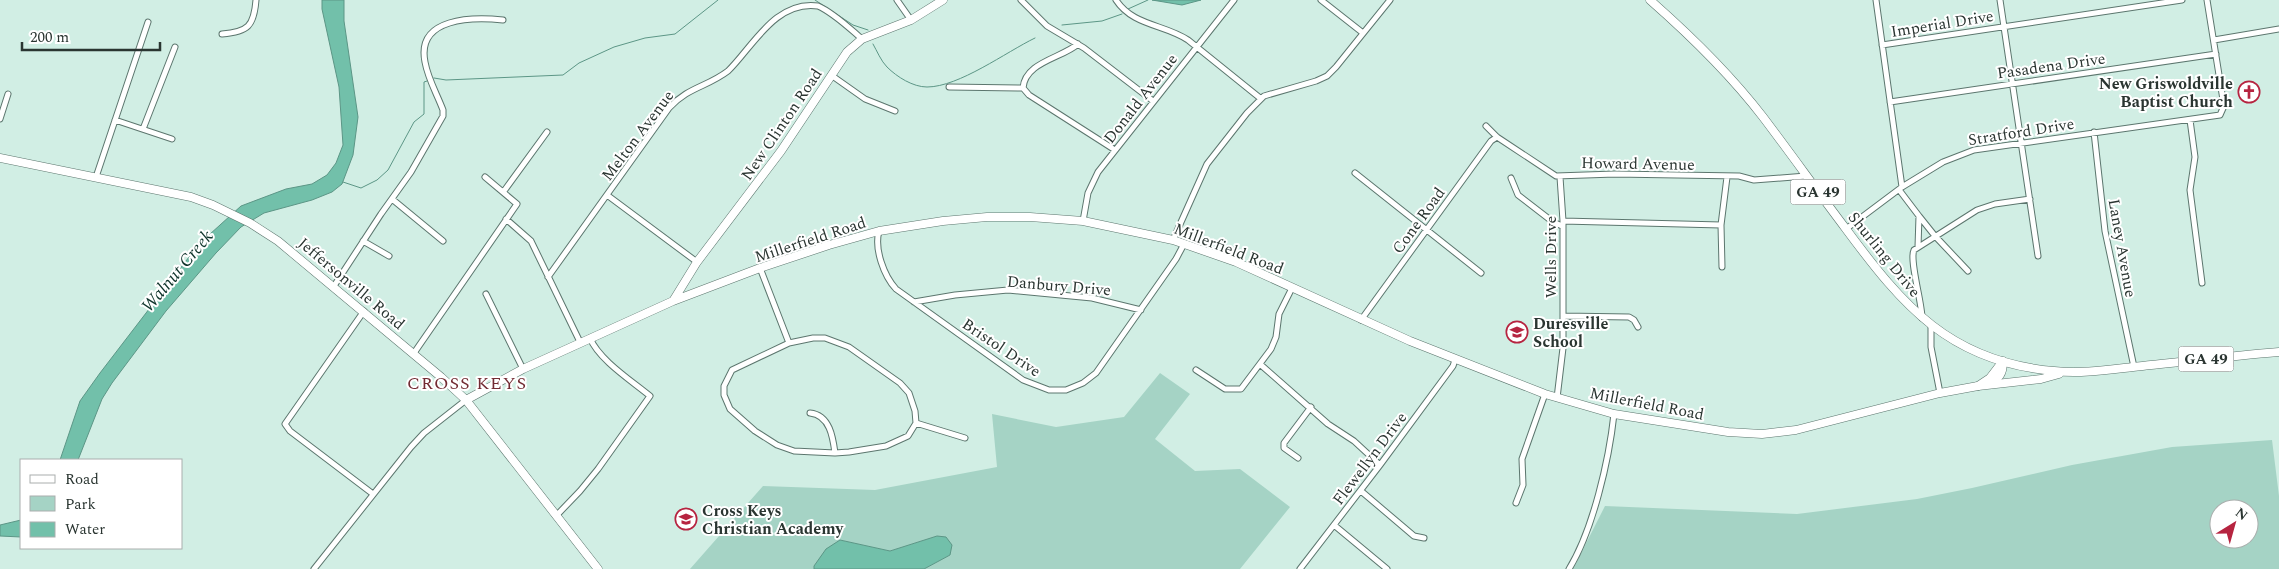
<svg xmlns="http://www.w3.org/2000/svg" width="2279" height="569" font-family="Spectral,serif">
  <rect width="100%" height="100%" fill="#d1eee4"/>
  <!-- green -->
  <path fill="#a5d3c5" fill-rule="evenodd" d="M1160,373l30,21 -35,45 40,32 45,-2 50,38 -50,62h-316l26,-14 -13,-19 -47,15 -50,-11 -26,26v3h-124l73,-83 112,4 122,-23 -5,-53 64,13 68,-10z
    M2272,440l7,56v73h-706l32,-63 192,8 120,-15 55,-11 100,-23 100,-18zM2219,509h30v30h-30z"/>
  <!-- water -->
  <path fill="#72c0aa" stroke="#5c9686" d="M322,0h22v21l14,96 -5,38 -11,29 -10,8 -20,8 -48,13 -23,14 -25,26 -50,58 -54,72 -10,16 -24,61h-18l20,-59 20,-28 99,-129 42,-38 45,-17 26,-5 15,-9 9,-12 7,-18 -4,-58 -17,-78z
    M1152,0h49l-19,5z
    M21,520v17l-21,-1v-11z
    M937,536l9,1 6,8 -2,10 -26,14h-110v-3l12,-17 14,-9 50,11z"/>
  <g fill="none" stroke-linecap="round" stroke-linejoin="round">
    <!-- stream -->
    <path stroke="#5c9686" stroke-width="1" d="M815,0l38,25 15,5
      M1128,9l20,-9
      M1062,25l40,-4 20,-7
      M873,44c4,7 8,17 14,23 10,10 26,20 40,20 32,0 79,-35 108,-49
      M434,78l12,2 117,-5 16,-12 35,-16 31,-9 30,-4 43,-34
      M343,182l18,6 16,-8 11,-10 26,-48 10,-8v-32l3,-1"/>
    <!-- street casing -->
    <g stroke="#5c766e" stroke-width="7">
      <path id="street" d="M897,0l14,20
        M1021,0l26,26 37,22 69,53
        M1116,0c17,26 48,24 72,40l72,58
        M1321,0l42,33
        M1876,0l26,187
        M2000,0l38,256
        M222,34c26,-2 32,-8 34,-34
        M2214,40l65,-11
        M1078,44c-16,14 -53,18 -55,44l6,7 86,55
        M1882,45l300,-45
        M831,75l34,24 30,12
        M949,87l74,1
        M1890,102l326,-48
        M0,119l8,-25
        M115,120l57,19
        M2190,120l5,37 -5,33 12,93
        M1486,126l11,11 59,39 59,-2 124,2 15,4 52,-4
        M143,129l32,-82
        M2094,132l11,99 29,136
        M1355,173l126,100
        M96,177l52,-155
        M1511,178l7,17 35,27 9,4
        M504,191l43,-59
        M1900,191l19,25 -1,31
        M607,195l90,67
        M392,199l51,42
        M1919,216l16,20 33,35
        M506,219l25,22 49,101
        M1083,221l5,-28 10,-21 136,-172
        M1563,221l158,4
        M1846,229l56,-42 41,-25 31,-12 246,-35 4,-9 -17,-106
        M879,231c-5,18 5,45 17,58l127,91 26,10h17l17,-7 13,-10 80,-114 8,-15
        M1173,240l34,-76 40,-51 17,-17 52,-15 11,-5 9,-9 54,-67
        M363,241l26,15
        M1722,267l-1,-42 6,-48
        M760,268l29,75
        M548,277l121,-169c19,-21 38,-21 59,-37 24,-23 47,-71 90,-65 16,7 31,22 44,33
        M334,286l47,-72 30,-42 32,-56v-6c-6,-16 -15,-31 -18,-48 -9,-45 48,-45 78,-42
        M486,294l37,75
        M914,302l41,-7 53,-5 84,8 49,12
        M364,311l-79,113 5,7 83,63
        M1563,316l66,1 5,3 4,7
        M1922,318c0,-16 -13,-58 -8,-68l63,-40 18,-6 35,-5
        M1361,320l130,-179 6,-4
        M1931,325v22l9,46
        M813,338h12l24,9 51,36 9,10 6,18 1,12 -8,13 -22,10 -37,6 -14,1 -41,-2 -17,-6 -22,-14 -25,-22 -6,-14v-9l8,-16 57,-27z
        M414,353l103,-149 -32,-27
        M1261,365l67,59 26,17 26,24
        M1196,370l29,19h16l30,-40 5,-12 3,-23 13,-26
        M1557,398l6,-50v-127l-3,-44
        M810,413c20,2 23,25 25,40
        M916,423l49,15
        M1298,458l-14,-10v-5l27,-36
        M1361,491l53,45 10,2
        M1516,503l7,-18 -1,-26 23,-65
        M556,516l24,-25 18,-22 52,-73c-18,-15 -51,-36 -60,-58
        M1334,525l53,44
        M314,569l97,-122 13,-14 42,-33
        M1300,569l80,-104 73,-99 2,-6
        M1569,569c24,-39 40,-109 45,-155"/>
    </g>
    <!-- secondary casing -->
    <g stroke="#5c766e" stroke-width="9">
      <path id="secondary" d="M0,158l191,39 22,8 37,18 28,18 163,136 25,23 132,169
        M673,301l24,-39 84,-111 66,-99 15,-13 49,-19 32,-20
        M1987,382c13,-2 16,-9 16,-21
        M466,400l57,-31 150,-68 87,-33 69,-23 50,-14 64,-10 44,-4h43l53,4 90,19 63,22 174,79 135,53 69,20 114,18 34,2 34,-4 144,-37 38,-7 12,-8 13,-17"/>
    </g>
    <!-- primary casing -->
    <g stroke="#5c766e" stroke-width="9">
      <path id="primary" d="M1650,0c41,36 80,74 113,117 28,37 55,75 83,112 57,77 104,133 208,142 26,3 53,-1 79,-4 49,-5 97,-11 146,-15
        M1978,386l63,-7 18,-5"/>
    </g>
    <!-- street -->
    <use href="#street" stroke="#fff" stroke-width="5"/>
    <!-- secondary -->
    <use href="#secondary" stroke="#fff" stroke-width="8"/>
    <!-- primary -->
    <use href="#primary" stroke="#fff" stroke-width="8"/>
  </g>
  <!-- icons -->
  <defs>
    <g id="church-ring" transform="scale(1.125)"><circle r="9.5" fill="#fff" stroke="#b62440" stroke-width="1.5"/><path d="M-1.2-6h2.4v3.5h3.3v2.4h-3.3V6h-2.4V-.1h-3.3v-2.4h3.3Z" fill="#b62440"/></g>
    <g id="school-ring" transform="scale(1.125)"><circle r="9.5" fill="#fff" stroke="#b62440" stroke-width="1.5"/><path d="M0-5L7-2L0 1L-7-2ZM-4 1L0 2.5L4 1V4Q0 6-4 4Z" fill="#b62440"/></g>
  </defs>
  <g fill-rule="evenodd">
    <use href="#church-ring" x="2249" y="92"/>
    <use href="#school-ring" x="1517" y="332"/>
    <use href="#school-ring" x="686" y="519"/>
  </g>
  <g text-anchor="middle" stroke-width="4" stroke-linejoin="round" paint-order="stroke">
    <!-- shield labels -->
    <g fill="#fff" stroke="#6a726f" stroke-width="1">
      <rect x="1790.5" y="179.5" width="55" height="25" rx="4"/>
      <rect x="2178.5" y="346.5" width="55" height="25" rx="4"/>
    </g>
    <g font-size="15" font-weight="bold" fill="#2a3531">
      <text x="1818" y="197">GA 49</text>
      <text x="2206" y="364">GA 49</text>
    </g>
    <!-- street labels -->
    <g font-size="16" fill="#2a3531" stroke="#fff">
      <text transform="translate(1942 23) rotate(-9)" y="6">Imperial Drive</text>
      <text transform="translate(2051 65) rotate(-8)" y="6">Pasadena Drive</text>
      <text transform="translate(1140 98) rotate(-52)" y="6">Donald Avenue</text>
      <text transform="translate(781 124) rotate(-56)" y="6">New Clinton Road</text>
      <text transform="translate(2021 131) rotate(-9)" y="6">Stratford Drive</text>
      <text transform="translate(637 135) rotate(-53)" y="6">Melton Avenue</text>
      <text transform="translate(1638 163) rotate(1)" y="6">Howard Avenue</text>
      <text transform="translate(1418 220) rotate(-54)" y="6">Cone Road</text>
      <text transform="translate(810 239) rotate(-18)" y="6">Millerfield Road</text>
      <text transform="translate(1229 248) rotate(21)" y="6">Millerfield Road</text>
      <text transform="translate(2123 248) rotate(80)" y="6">Laney Avenue</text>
      <text transform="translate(1885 254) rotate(51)" y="6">Shurling Drive</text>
      <text transform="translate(1550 257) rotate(-90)" y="6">Wells Drive</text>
      <text transform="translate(352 283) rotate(40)" y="6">Jeffersonville Road</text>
      <text transform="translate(1059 285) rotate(5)" y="6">Danbury Drive</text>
      <text transform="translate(1002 347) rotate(34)" y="6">Bristol Drive</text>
      <text transform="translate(1647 403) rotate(11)" y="6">Millerfield Road</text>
      <text transform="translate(1369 458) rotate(-53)" y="6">Flewellyn Drive</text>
    </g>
    <!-- poi labels -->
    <g font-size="16" font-weight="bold" fill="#2a3531" stroke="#fff" text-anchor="start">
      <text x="2233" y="89" text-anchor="end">New Griswoldville<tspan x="2233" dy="18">Baptist Church</tspan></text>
      <text x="1533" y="329">Duresville<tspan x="1533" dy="18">School</tspan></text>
      <text x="702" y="516">Cross Keys<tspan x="702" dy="18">Christian Academy</tspan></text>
    </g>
    <!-- water labels -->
    <g font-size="18" font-style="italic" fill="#0f342b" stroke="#fff">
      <text transform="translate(177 271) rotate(-50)" y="6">Walnut Creek</text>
    </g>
    <!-- neighbourhood labels -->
    <g font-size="18" letter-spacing="1" fill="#722b33" stroke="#fff">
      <text x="467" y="389">CROSS KEYS</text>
    </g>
  </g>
  <!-- legend -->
  <rect x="20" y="459" width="162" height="90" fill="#ffffff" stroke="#aaaead"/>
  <rect x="30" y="475" width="25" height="8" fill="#ffffff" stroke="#aaaead"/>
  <text x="65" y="484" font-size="15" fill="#2a3531">Road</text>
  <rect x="30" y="496" width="25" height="15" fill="#a5d3c5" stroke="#aaaead"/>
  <text x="65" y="509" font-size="15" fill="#2a3531">Park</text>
  <rect x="30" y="522" width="25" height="15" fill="#72c0aa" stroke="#aaaead"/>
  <text x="65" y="534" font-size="15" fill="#2a3531">Water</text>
  <!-- north arrow -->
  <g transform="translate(2234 524) rotate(37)"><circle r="24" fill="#ffffff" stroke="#aaaead"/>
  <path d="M0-4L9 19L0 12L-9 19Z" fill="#b62440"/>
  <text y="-8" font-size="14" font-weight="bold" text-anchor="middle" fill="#2a3531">N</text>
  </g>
  <!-- scale -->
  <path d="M22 42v8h138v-8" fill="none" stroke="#2a3531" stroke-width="2.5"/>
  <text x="30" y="42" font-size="15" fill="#2a3531" stroke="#ffffff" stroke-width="4" paint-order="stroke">200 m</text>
</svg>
